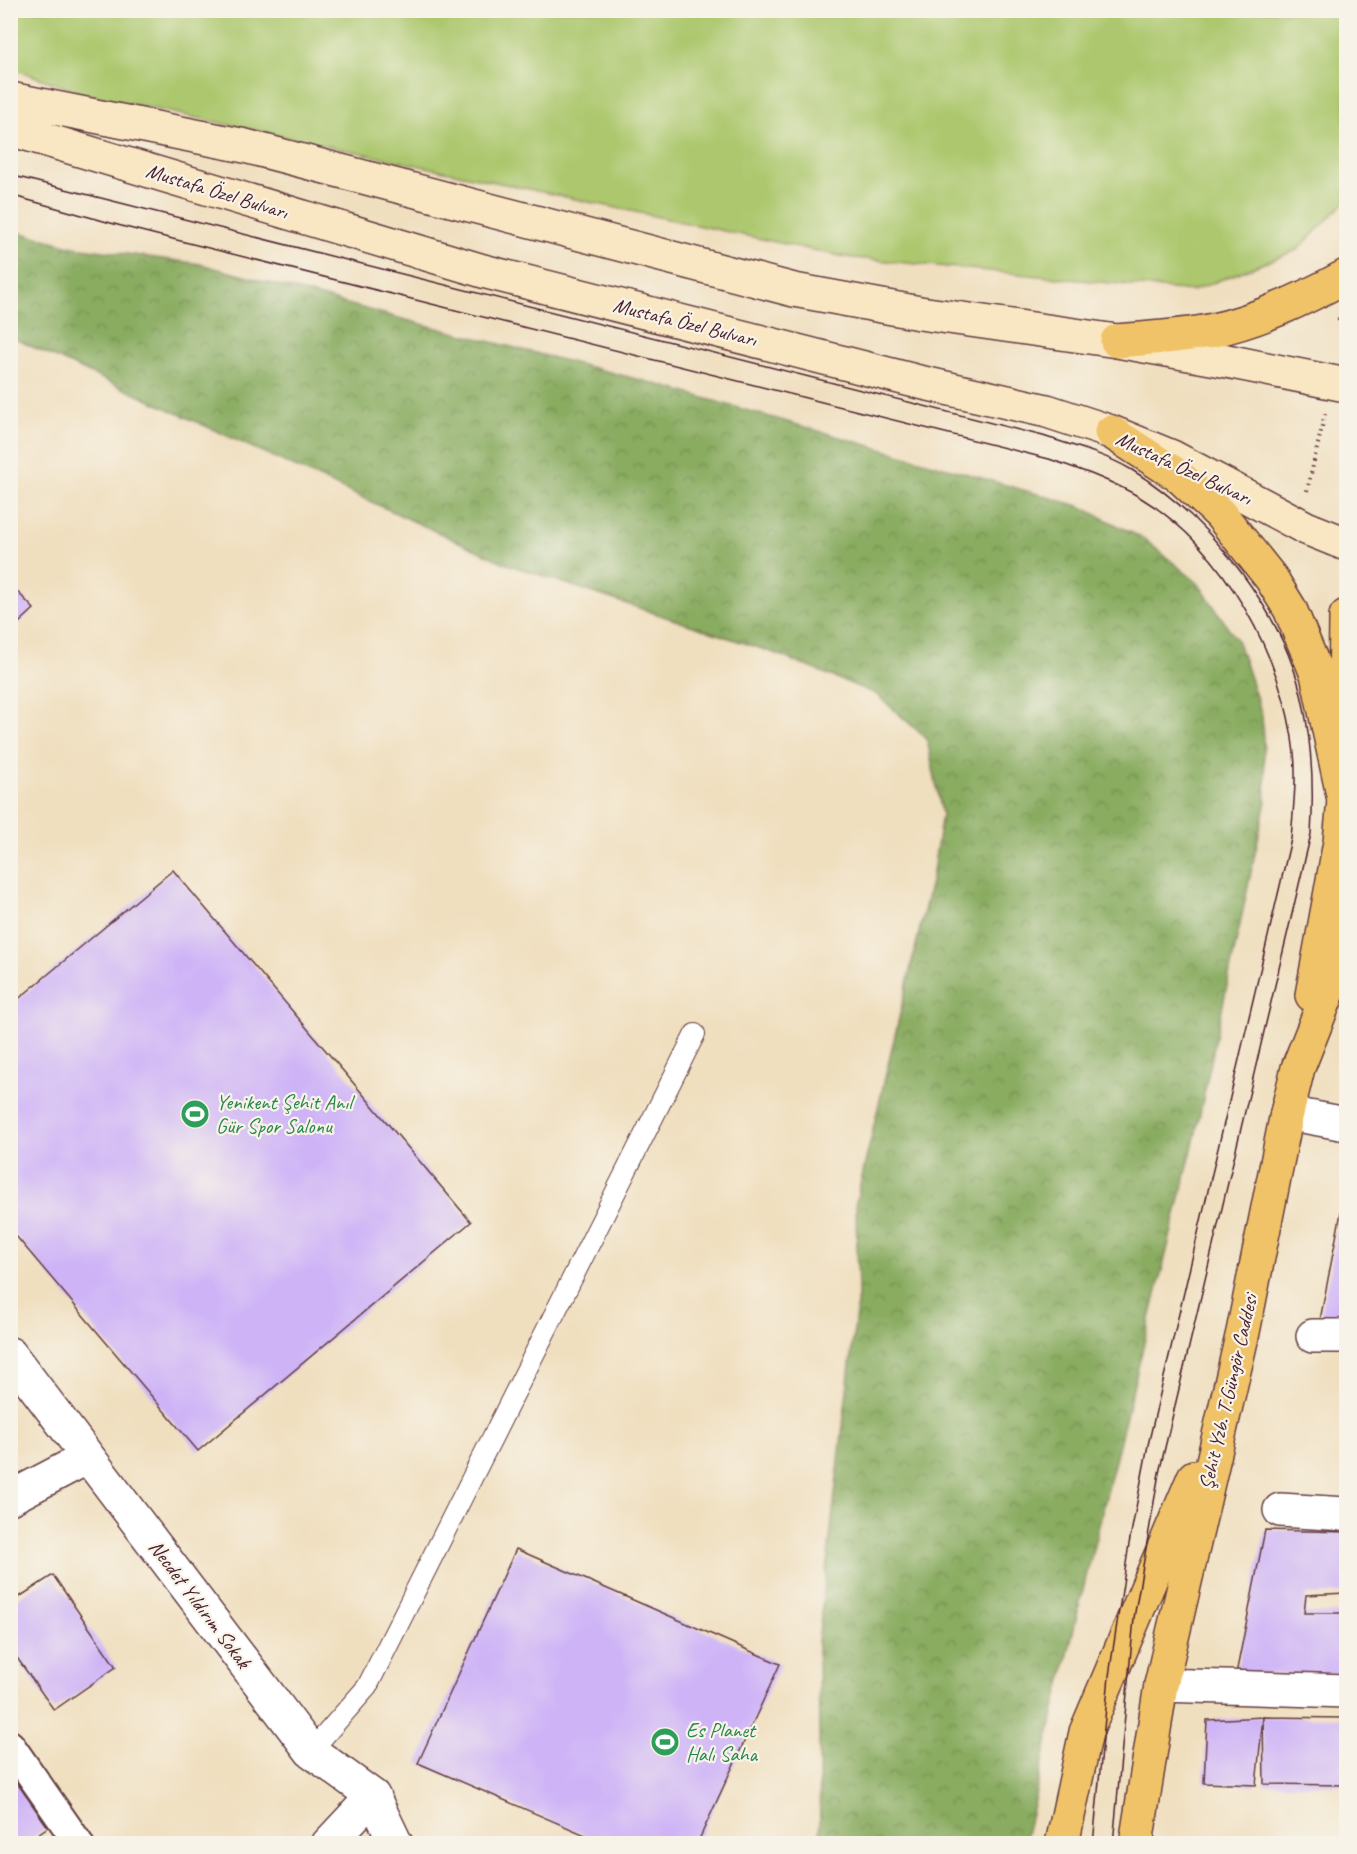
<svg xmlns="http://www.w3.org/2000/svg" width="1357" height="1854" font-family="Caveat,sans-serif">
  <defs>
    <pattern id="forest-crowns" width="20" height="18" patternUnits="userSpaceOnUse" patternTransform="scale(1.5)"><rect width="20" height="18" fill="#89ac60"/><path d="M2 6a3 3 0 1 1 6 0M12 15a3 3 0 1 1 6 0" fill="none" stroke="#728b4f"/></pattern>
  </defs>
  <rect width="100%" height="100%" fill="#f7f3e8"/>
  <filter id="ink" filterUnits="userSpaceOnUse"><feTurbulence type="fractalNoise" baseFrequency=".0167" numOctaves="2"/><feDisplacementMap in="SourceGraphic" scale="12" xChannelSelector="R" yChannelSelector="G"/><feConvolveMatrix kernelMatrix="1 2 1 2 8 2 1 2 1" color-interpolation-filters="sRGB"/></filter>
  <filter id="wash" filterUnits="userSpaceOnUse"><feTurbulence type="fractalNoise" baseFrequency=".008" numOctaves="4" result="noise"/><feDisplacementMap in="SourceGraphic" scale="24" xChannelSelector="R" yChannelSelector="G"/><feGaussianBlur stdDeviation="1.35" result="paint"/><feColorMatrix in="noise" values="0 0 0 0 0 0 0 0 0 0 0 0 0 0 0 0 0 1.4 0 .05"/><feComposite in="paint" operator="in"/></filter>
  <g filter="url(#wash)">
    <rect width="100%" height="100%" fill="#f0dfbf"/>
    <!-- forest -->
    <path fill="url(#forest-crowns)" stroke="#6a6646" stroke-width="1.5" d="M11,230l63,17 126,17 206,56 246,63 427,123 65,33 54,44 40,59 24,73 4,86 -71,336 -116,469 -55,237h-204l-2,-201 40,-347 -2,-93 76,-325 10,-63 -15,-75 -51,-45 -102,-41 -267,-89 -496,-227z"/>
    <!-- green -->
    <path fill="#acc76d" stroke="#7b734c" stroke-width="1.5" d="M11,10l1335,1v190l-49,49 -105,41 -347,-34 -760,-163 -74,-26z"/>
    <g id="blocks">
      <!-- building -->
      <path fill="#ceb3f7" d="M10,584l24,25 -24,22z
        M173,870l298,352 -273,229 -188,-222v-223z
        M1345,1192l1,128h-26z
        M1265,1530l81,2v61l-40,2 -2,18h42v61h-110z
        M516,1549l264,115 -83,180h-91l-188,-81z
        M53,1575l63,92 -62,43 -44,-62v-45z
        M1263,1717l83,1v67l-82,-1z
        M1263,1717l-7,68 -52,-2 3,-63z
        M10,1773l38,54 -25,17h-13z"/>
    </g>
  </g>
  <g filter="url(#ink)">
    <use href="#blocks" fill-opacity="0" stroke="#633c41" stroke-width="1.5"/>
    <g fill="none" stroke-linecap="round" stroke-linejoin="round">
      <!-- service casing -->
      <g stroke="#633c41" stroke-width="22">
        <path id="service" d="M311,1751l56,-64 328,-653"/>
      </g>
      <!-- pedestrian casing -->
      <g stroke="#633c41" stroke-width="32">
        <path id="pedestrian" d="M10,1745l69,99"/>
      </g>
      <!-- minor casing -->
      <g stroke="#633c41" stroke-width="36">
        <path id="minor" d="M1287,1113l59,11
          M1313,1336h33
          M10,1354l301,397 62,45 23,48
          M10,1498l78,-41
          M1280,1510l66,4
          M1161,1685l185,6
          M328,1844l45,-48"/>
      </g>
      <!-- secondary casing -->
      <g stroke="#633c41" stroke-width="36">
        <path id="secondary" d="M10,99l235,47 549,144 126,23 197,28 100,18 129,26
          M10,129l473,142 432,110 132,30 64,21 61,25 134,71 40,16"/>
      </g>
      <!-- primary casing -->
      <g stroke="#633c41" stroke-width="36">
        <path id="primary" d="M1312,995l28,-153 4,-42 2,-184
          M1062,1844l24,-112 108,-255
          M1136,1844l25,-159 82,-353 44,-219 11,-45 48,-121"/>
      </g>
      <!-- trunk casing -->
      <g stroke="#633c41" stroke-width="36">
        <path id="trunk" d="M1117,341c30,-3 62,-4 92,-10 49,-10 95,-32 137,-55
          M1111,432l68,44 41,38 51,64 19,31 27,65 27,126"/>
      </g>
      <!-- path -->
      <path stroke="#633c41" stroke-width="4" stroke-dasharray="1.5 4.5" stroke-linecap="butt" d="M1337,319l9,3
        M1342,349l4,-15
        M1307,491l18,-77"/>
      <!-- service -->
      <use href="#service" stroke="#fff" stroke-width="20"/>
      <!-- pedestrian -->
      <use href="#pedestrian" stroke="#fff" stroke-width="28"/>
      <!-- minor -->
      <use href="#minor" stroke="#fff" stroke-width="33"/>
      <!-- secondary -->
      <use href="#secondary" stroke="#f9e7c3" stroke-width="33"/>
      <!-- primary -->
      <use href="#primary" stroke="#f0c369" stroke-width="33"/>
      <!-- trunk -->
      <use href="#trunk" stroke="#f0c369" stroke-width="33"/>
      <!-- tram -->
      <path stroke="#4a1f2b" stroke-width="1.5" d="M10,175l1033,261c31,10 62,18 89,34 78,48 153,143 171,233 9,43 11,87 8,131l-152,639 -25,145 -21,226
        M10,195l115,32 924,232c32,11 64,22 92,39 83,50 143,160 153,255 3,28 -1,57 -3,86l-143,606 -19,99 -20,132 -16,168"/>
    </g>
  </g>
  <!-- icons -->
  <defs>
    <g id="stadium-disc" transform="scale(1.5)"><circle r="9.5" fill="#2e9e5b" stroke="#f7f3e8"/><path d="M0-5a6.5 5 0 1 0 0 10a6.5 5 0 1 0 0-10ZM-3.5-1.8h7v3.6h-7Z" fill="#fff"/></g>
  </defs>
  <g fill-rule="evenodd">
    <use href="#stadium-disc" x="195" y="1114"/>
    <use href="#stadium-disc" x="665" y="1742"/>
  </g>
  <g text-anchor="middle" stroke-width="4.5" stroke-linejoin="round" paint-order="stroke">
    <!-- street labels -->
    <g font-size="21" fill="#4a1f2b" stroke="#f7f3e8">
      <text transform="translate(217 191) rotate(17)" y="7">Mustafa Özel Bulvarı</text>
      <text transform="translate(685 322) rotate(14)" y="7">Mustafa Özel Bulvarı</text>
      <text transform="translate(1184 468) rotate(25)" y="7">Mustafa Özel Bulvarı</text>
      <text transform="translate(1228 1392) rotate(-77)" y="7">Şehit Yzb. T.Güngör Caddesi</text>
      <text transform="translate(200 1604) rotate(53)" y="7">Necdet Yıldırım Sokak</text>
    </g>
    <!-- leisure labels -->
    <g font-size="21" fill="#27864d" stroke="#f7f3e8" text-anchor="start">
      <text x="216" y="1109">Yenikent Şehit Anıl<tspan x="216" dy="24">Gür Spor Salonu</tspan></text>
      <text x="686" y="1737">Es Planet<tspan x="686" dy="24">Halı Saha</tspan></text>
    </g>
  </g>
  <!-- margin -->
  <rect width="1357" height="1854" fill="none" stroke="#f7f3e8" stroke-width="36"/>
</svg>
